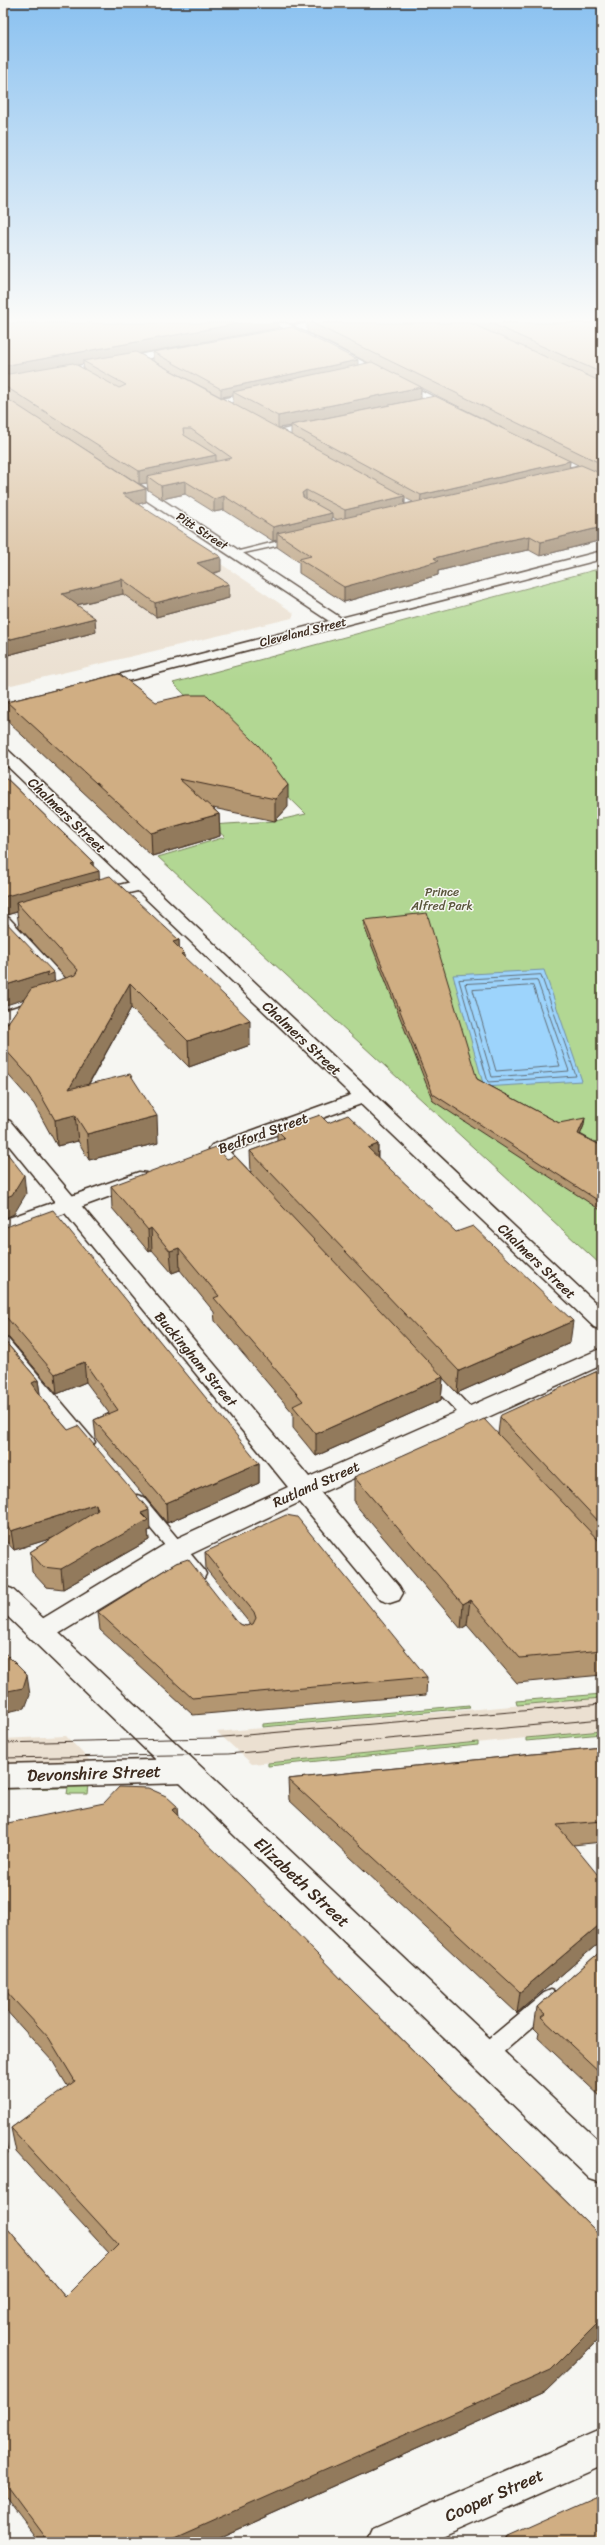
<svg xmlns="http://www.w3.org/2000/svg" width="605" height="2545" font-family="Sriracha,sans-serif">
  <rect width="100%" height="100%" fill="#f6f6f2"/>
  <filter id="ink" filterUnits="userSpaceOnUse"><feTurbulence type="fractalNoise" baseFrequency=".025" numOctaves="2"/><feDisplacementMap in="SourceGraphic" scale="8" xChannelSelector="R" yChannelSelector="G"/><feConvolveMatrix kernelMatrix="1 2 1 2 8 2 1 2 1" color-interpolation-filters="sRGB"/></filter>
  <g filter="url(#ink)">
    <!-- built -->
    <path fill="#ebe0d1" d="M133,505l161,108 -2,5 -289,69v-153z
      M602,1698v33l-350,33 -35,-32z
      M66,1736l30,31 -93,3v-31z"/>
    <!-- green -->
    <path fill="#b2d793" stroke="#768058" d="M602,568v698l-444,-409 67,-20 -14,-12 64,-4 31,-7 -133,-131z
      M602,1694v4l-85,7 -1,-4z
      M469,1705l1,3 -207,19v-3z
      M602,1731v3l-76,7v-3z
      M478,1742v3l-210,21v-3z
      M88,1785l-1,9h-20l1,-6 -63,1v5h-2v-7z"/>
    <!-- water -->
    <path fill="#9dd4fc" stroke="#7690a3" d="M544,970l38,111 -98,6 -31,-112z"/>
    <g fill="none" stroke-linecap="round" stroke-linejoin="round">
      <!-- shore -->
      <path stroke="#626e77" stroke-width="1" d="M541,975l35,101 -88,6 -29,-102z
        M537,980l32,91 -77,6 -27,-93z
        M533,986l27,80 -64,5 -23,-81z"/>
      <!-- service casing -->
      <g stroke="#3b2a1e" stroke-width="3">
        <path id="service" d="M295,537l4,2 -1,2 -63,14 -4,-2z
          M219,1145l5,1 22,23 2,3 -2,3h-10l-22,-23 -2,-3 2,-3z
          M3,1338l5,1 84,99 3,4 -3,4h-10l-79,-93z
          M430,1369l5,1 46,49 3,4 -3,4h-10l-46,-49 -2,-4z
          M137,1495l6,2 61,73 2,4 -2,4 -6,2 -6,-2 -61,-73 -2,-4 2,-4z
          M551,1990l7,3 3,6 -3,6 -66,57 -7,3 -7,-3 -3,-7 3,-7 66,-55z"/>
      </g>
      <!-- pedestrian casing -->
      <g stroke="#3b2a1e" stroke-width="3">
        <path id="pedestrian" d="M139,1172l7,1 3,5 -3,5 -79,29 -7,-2 -4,-5 4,-5z"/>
      </g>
      <!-- minor casing -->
      <g stroke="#3b2a1e" stroke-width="3">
        <path id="minor" d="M273,323h13l174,87 -2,2h-8z
          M183,346l4,1v4l-184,35v-6z
          M262,390l5,3 -1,2 -45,10 -6,-3 2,-2z
          M320,422l6,3 -2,2 -48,10 -6,-3 2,-2z
          M121,474l4,1 222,147 -7,4 -5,-1 -218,-144v-6z
          M140,880l6,1 3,4 -3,4 -51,12 -6,-1 -3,-4 3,-4z
          M3,917l6,1 68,73 2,4 -2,4 -74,24v-12l55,-18 -55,-60z
          M365,1090l7,2 3,4 -3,4 -146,53 -7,2 -7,-2 -3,-4 3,-4z
          M3,1119l7,2 299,356 293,-129v17l-281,128 78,93 4,7 -4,7 -9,3 -9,-3 -81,-98 -113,54 -137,83 -9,3 -9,-3 -4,-7 4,-7 137,-83 119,-55 -223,-274 -62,22v-15l52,-18 -52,-64z
          M602,2429v37l-172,76h-63l6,-13z"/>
      </g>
      <!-- tertiary casing -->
      <g stroke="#3b2a1e" stroke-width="3">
        <path id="tertiary" d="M185,1759l10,4 4,8 -4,8 -10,4 -182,5v-24z"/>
      </g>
      <!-- secondary casing -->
      <g stroke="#3b2a1e" stroke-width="3">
        <path id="secondary" d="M3,748l5,2 594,559v21l-8,-3 -591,-565z
          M3,1586l9,3 590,555v39l-12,-4 -587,-567z"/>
      </g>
      <!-- primary casing -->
      <g stroke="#3b2a1e" stroke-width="3">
        <path id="primary" d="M602,551v8l-506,130 -7,-4 2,-3z
          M37,696l7,4 -2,3 -39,9v-8z"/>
      </g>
      <!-- service -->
      <use href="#service" fill="#f6f6f2" fill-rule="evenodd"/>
      <!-- pedestrian -->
      <use href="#pedestrian" fill="#f6f6f2" fill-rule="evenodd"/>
      <!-- minor -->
      <use href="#minor" fill="#f6f6f2" fill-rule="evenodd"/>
      <!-- tertiary -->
      <use href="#tertiary" fill="#f6f6f2" fill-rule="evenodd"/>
      <!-- secondary -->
      <use href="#secondary" fill="#f6f6f2" fill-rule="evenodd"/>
      <!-- primary -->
      <use href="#primary" fill="#f6f6f2" fill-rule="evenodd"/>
      <!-- tram -->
      <path stroke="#3b2a1e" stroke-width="1" d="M3,1743l209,-5 390,-34
        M3,1758l225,-4 374,-35"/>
    </g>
    <!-- wall -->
    <path fill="#b39671" stroke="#3b2a1e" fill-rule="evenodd" d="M3,323l276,5 -139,26 93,50v-9l-12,2 -68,-36v-9l205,14 11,-3 -62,-31v-9h295v217l-62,16 -11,-6 -31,6 -60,15v4l-94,27 -45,-29v-11l-22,-15v-7l-4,1 -49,-31 -10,2 -29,-18 -23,5 -14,-9 -1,-7 -8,1 -70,-45 77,63 -8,2 83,67 -8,3 16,24 -73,19 -33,-23 -46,11 19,27 -92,24 -1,-1zM83,364l1,5 -7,-4zM421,388l81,40 -81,-29zM291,426v9l-12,-7zM570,461l8,4 -9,2zM405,498l8,4 -8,2zM332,517l6,3 -6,1z
      M290,323h16l-12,2z
      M119,674l169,133 -13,14 -62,-13 6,6 1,22 -68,20 -143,-133 -2,-21z
      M3,775l90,87v3l6,14 80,61v8l5,10 66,87 -61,22 -58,-59 -42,76 69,59 -69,17 -11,-19 -21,5 -23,-42 -31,-35v-39l21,-30 30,-18 12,-4 -47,-51 -2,-15 -14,4z
      M364,920l113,159 82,44 25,2 -4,9 22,12v65l-169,-110 -69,-175z
      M328,1123l50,21v14l192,185 -113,50 -14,-15 -2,22 -125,56 -23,-28v-15l-78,-92 -1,-9 -34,-42 -8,3 -20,-23 -3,2 -37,-44 -1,-22 116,-27 24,13 -1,-21 27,-10v-11z
      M3,1228l256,235v20l-92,40 -71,-84 -2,-19 15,-7 -23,-31 -29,12 -48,-56 -6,-1z
      M3,1339l35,41 2,15 10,14 100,121 -2,1 1,9 -86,49 -17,-2 -14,-15 -2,-20 22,-14 -38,12 -11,-12z
      M602,1369v306l-85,8 -50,-58 -6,4 -107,-126v-26l144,-43 2,-17z
      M205,1552l222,125 -1,18 -233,20 -93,-85 -2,-18 141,12 7,2 5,-1 -45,-56z
      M602,1747v95l-29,3 21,102 -77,66 -228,-213 -1,-21z
      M178,1816l175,175 249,246v99l-56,55 -337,151h-170l-36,-48v-271l62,74 44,-44 -93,-101 -5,-24 57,-41 -15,-25 -50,-55v-183z
      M602,1950v148l-64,-60 1,-5 -5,-5 3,-21z
      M506,2537l96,5h-97z"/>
    <!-- shaded-wall -->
    <path fill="#927a5c" stroke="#3b2a1e" d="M242,323h37v5l-192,35 -4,-2v3l-80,15v-13z
      M294,323h12l-12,2z
      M358,360v8l-125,24v3l-12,2v-8z
      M421,387l-1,12 -129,26v1l-13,2v-12z
      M216,455v13l-69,8v7l-8,1v-13z
      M570,461l-1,11 -149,34 1,-11z
      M185,481v13l-23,5 -1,-13z
      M146,489v13l-23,6 -1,-14z
      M306,490v14l-4,-11z
      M224,496v14l-10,2v-13z
      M405,496l-1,14 -59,13v-13z
      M332,513v13l-55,7v7l-4,1v-14z
      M602,527v13l-62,16 1,-14z
      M530,536l-1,14 -31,6 -60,15v4l-94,27v-15l90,-29 65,-16z
      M221,557v14l-23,6 -1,-14z
      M122,579l1,15 -60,14 -1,-14z
      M229,584v14l-73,19 -1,-14z
      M95,618l1,14 -92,24 -1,-15z
      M288,785v22l-13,14v-22z
      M219,814l1,22 -68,20 -1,-23z
      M93,862v10l6,-1 1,18 -84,13 1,10 -14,4v-19z
      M179,940l1,25 -7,-23z
      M184,953l1,25 -4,-24z
      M48,972l6,1 1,19h-8l-44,14v-20z
      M130,983l1,25 -60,107 -2,-26z
      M250,1020v25l-61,22 -1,-26z
      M75,1115l3,26 -21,5 -2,-26z
      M157,1116l1,27 -69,17 -2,-26z
      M585,1118l-1,7 -6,16v-7z
      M378,1144l-1,22 -9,-18z
      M24,1175l2,19 -12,20 -11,5v-21z
      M151,1228l1,22 -3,2 -1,-22z
      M179,1248l1,22 -8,3 -2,-22z
      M573,1321l-3,22 -113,50 2,-22z
      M84,1362l2,20 -29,12 -2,-20z
      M443,1377l-2,23 -125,56v-22z
      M38,1380l3,20 -9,-17z
      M259,1463v20l-92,40 -1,-20z
      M96,1504l2,20 -84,26 -3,-19z
      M149,1510l1,20 -2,1 1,9 -86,49 -2,-20 80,-56z
      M470,1600l-3,25 -6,4 2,-25z
      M27,1675l3,20 -5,13 -22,5v-21z
      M177,1806l2,25 -7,-21z
      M602,1925v19l-8,3 -77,66 3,-21 78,-66z
      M3,2130l5,23 -5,4z
      M602,2319v17l-56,55 -337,151h-46z"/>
    <!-- building -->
    <path fill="#d0ae83" stroke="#3b2a1e" d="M3,323h239l-239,43z
      M312,323h158l132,59v82z
      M490,323h112v50z
      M292,327l66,33 -137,29 -68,-37z
      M136,352l269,144 -60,14 -39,-20 -4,3 1,4 29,16 -59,14 -49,-31 -10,3 -29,-18 -24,5 -14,-10 85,-18 -41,-29h-8l1,6 32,20 -77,16 -136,-86v-10l70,-12 46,25 7,-3 -43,-24z
      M372,362l49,25 -143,29 -45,-24z
      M3,396l143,93 -24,5 99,63 -24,6 32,21 -74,19 -33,-24 -60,15 33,24 -92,23z
      M435,396l135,65 -149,34 -130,-70z
      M581,465l21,9v53l-61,15 -11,-6 -31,6 -65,16 4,3 -94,26 -45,-28 12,-3 -34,-23z
      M119,674l37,28 31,-7h20l52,51 29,39 -13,14 -96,-20 40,35 -68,19 -144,-131z
      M3,775l90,87 -3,1 9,8 -96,26z
      M110,876l69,64 -6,2 11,11 -3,1 69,66 -62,21 -58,-58 -61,106 61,-15 27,42 -70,18 -12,-19 -20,5 -24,-42 -28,-31v-17l28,-41 44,-14 3,-5 -62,-68z
      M427,913l50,166 82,44 26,-5 -7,16 24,12v57l-169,-109 -69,-174z
      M3,919l51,54 -8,3 2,-4 -45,14z
      M320,1115l8,8 20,-8 30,29 -10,4 88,84 17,-6 100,95 -114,50 -209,-220 35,-13 -8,-8z
      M216,1147l11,12 8,-3 208,221 -127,57 -23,-28 10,-5 -89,-103 5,-2 -40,-48 -9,3 -19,-23 -3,2 -37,-44z
      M3,1148l21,27 -12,20 -9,3z
      M53,1210l206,253 -93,40 -72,-83 24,-10 -34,-48 -29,12 -48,-56h-4v-90z
      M3,1339l35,41 -6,3 18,26 18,21 10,-4 71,84 -8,3 7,7 -87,49 -18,-2 -13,-15 68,-42 -2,-6 -85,27 -8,-9z
      M602,1369v149l-2,-2 2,5v4l-102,-108 1,-2z
      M484,1419l115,122 3,1v108l-82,8 -50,-58 -7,4 -109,-127z
      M286,1515l11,2 130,160 -235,21 -94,-86 78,-49 12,-4 51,65 7,2 7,-2 3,-6 -2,-6 -49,-60z
      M3,1651l24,24 -4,13 -20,4z
      M602,1747v74l-45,4 45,55v45l-4,1 -78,66 -232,-213z
      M119,1787l29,1 18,8 11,10 -5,4 72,69 109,112 249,246v82l-51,51 -388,172h-115l-45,-61v-258l62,74 53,-53 -107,-116 64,-47 -26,-43 -46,-50v-164l101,-21z
      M602,1950v124l-61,-57 4,-3 -8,-7z
      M602,2494v48h-91l-5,-5z"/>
  </g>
  <!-- sky -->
  <linearGradient id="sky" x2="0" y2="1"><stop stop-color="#8ac1f0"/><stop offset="0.47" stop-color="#fbfbf9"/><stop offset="1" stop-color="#fbfbf9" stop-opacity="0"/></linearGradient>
  <rect width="605" height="680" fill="url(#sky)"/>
  <g text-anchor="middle" stroke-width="3" stroke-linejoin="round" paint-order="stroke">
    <!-- far-street labels -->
    <g font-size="12" fill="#3b2a1e" stroke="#f6f6f2">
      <text transform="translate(202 531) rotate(33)" y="4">Pitt Street</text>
      <text transform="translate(303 632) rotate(-14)" y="4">Cleveland Street</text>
    </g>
    <!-- far-park labels -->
    <g font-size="12" fill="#59553b" stroke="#f6f6f2">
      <text x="442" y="896">Prince<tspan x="442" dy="14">Alfred Park</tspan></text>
    </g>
    <!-- street labels -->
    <g font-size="14" fill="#3b2a1e" stroke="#f6f6f2">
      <text transform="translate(67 815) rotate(44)" y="5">Chalmers Street</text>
      <text transform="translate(302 1038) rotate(43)" y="5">Chalmers Street</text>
      <text transform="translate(263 1133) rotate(-20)" y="5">Bedford Street</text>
      <text transform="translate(537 1261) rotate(44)" y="5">Chalmers Street</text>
      <text transform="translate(196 1359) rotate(50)" y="5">Buckingham Street</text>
      <text transform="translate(316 1484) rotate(-24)" y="5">Rutland Street</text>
    </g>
    <!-- near-street labels -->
    <g font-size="17" fill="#3b2a1e" stroke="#f6f6f2">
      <text transform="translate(94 1773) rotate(-2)" y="6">Devonshire Street</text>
      <text transform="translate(302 1882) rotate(43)" y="6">Elizabeth Street</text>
      <text transform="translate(494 2495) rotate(-24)" y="6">Cooper Street</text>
    </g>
  </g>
  <!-- margin -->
  <rect width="605" height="2545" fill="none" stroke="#f6f6f2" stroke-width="16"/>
  <rect x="8" y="8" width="589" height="2529" fill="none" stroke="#3b2a1e" stroke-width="1.5" filter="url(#ink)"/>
</svg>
